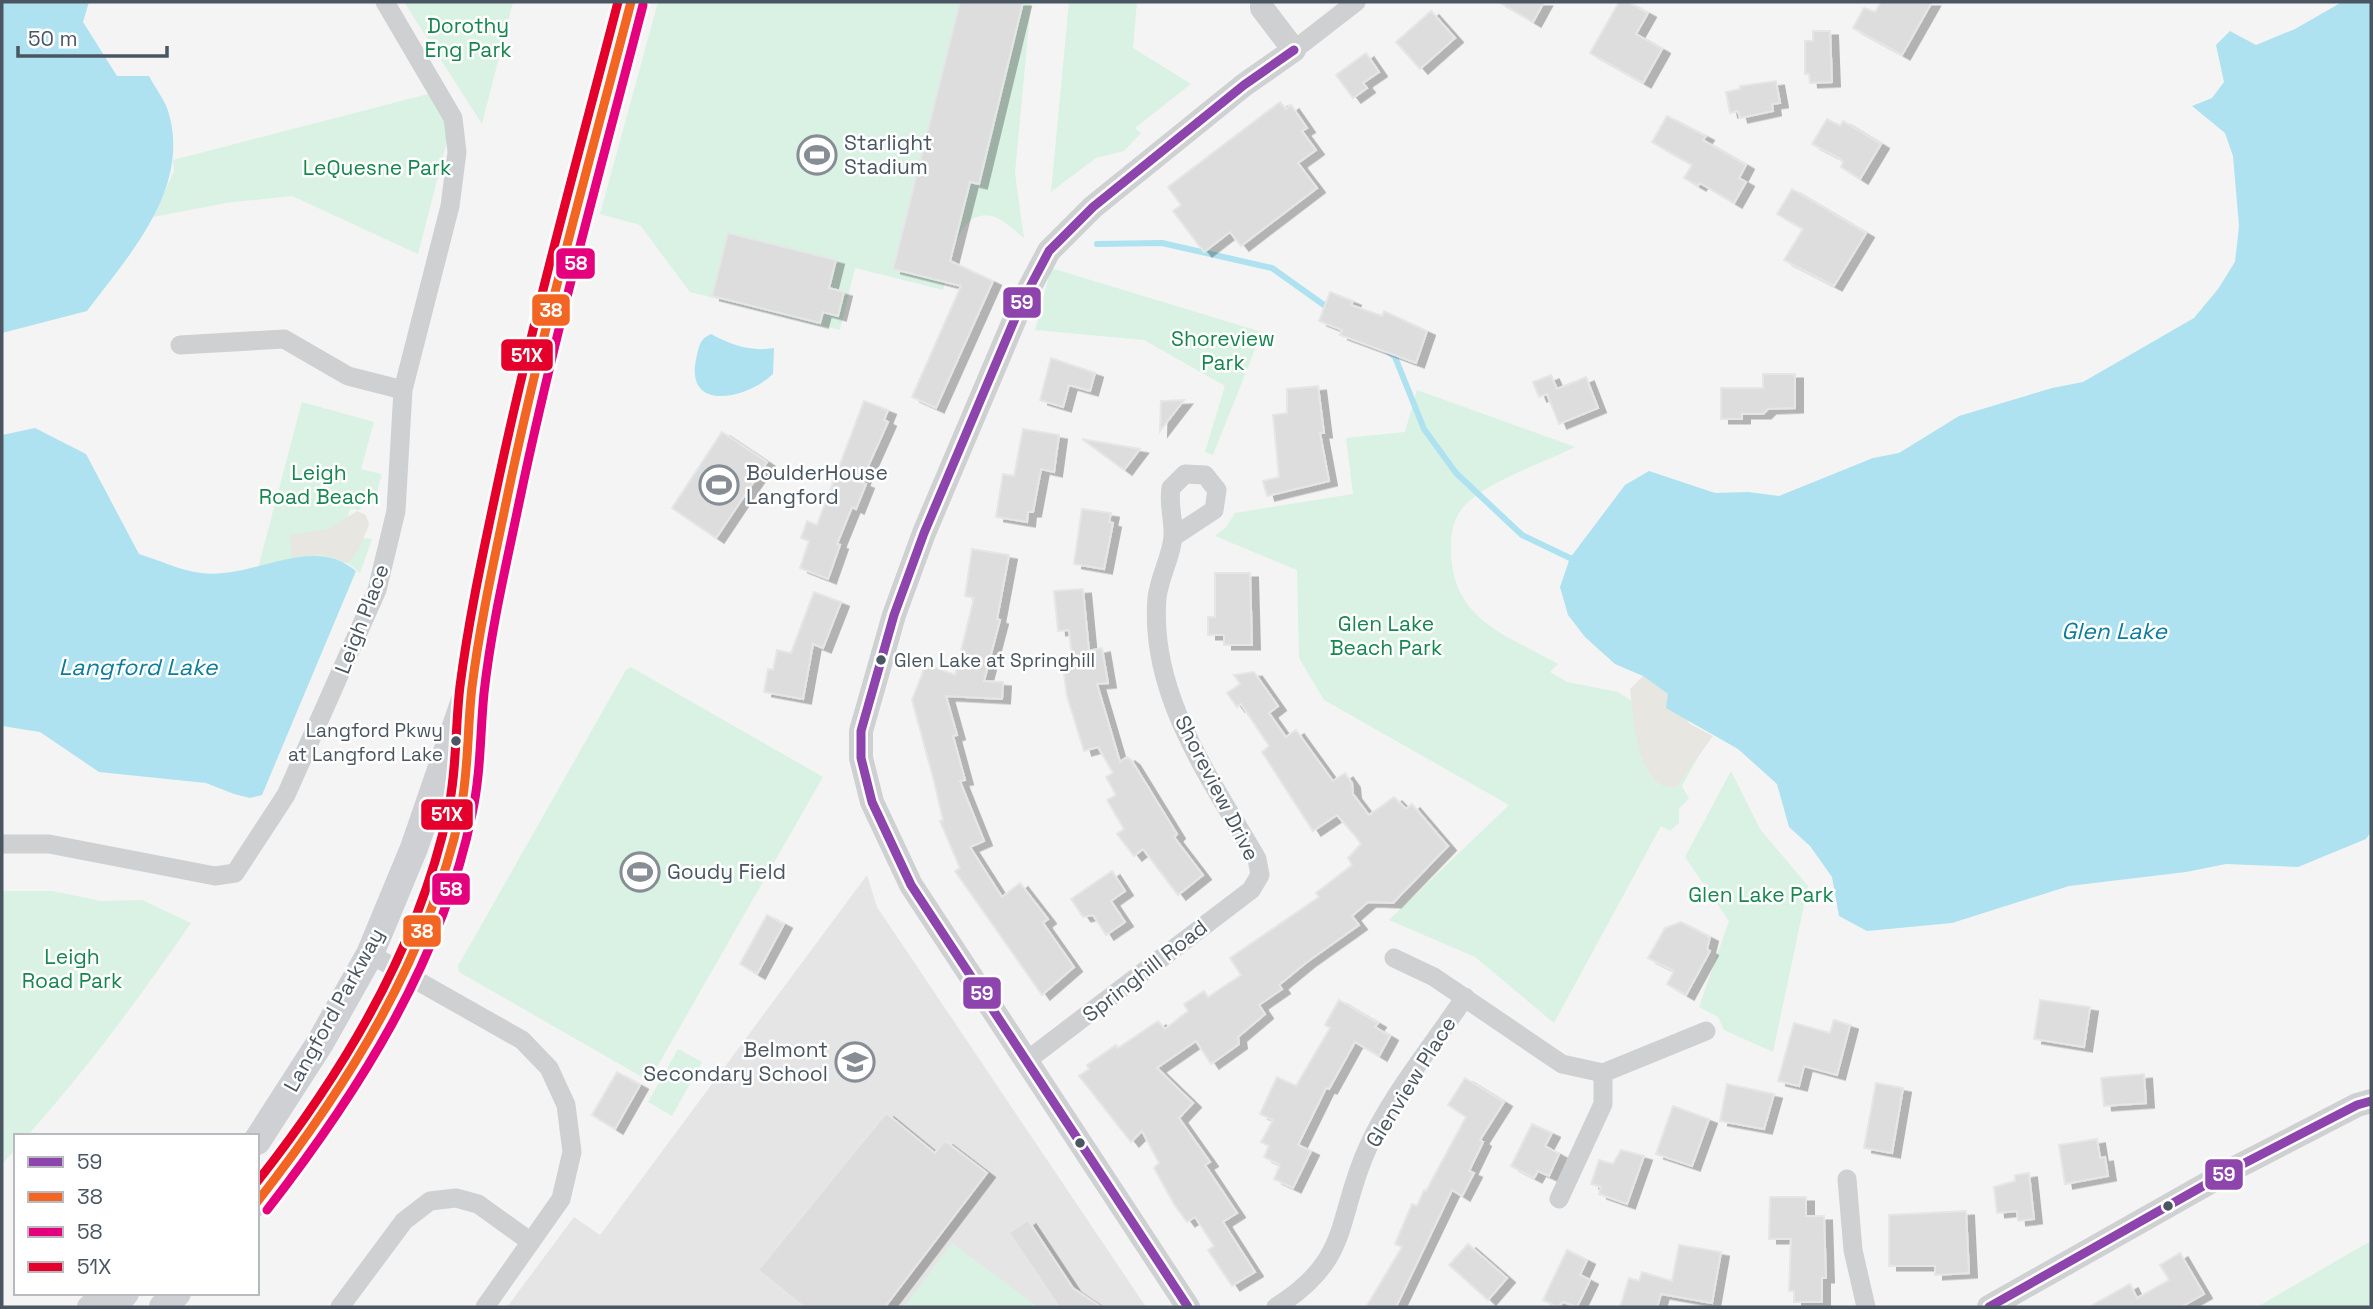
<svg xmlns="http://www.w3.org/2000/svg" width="2373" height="1309" font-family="'Space Grotesk',sans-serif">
  <defs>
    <filter id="shadow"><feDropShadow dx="8" dy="4.5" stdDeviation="0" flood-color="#0004"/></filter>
  </defs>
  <rect width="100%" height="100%" fill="#f4f4f4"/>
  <!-- education -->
  <path fill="#e6e5e6" d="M867,875l10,32 269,400h-639l67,-90 26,18z"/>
  <!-- green -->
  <path fill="#d9f2e3" d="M404,2h109l-31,122z
    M658,2h373l-16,171 9,65c-9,-7 -21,-19 -32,-22 -36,-8 -42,50 -49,74l-88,-22 -15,62 -150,-38 -50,-67 -40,-11z
    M1069,2h68l-4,46 58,36 -56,44 6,5 -17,18 -28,7 -45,34z
    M428,94l23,32 -33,128 -126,-58 -66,7 -73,14 21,-46 -1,-11z
    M1051,268l211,64 -49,123 -8,-3 20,-66 -81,-46 -109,-10z
    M1417,390l158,57c-32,16 -84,33 -109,57 -12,12 -15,27 -15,44 0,72 54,86 107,116l-8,8 17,10 51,10 85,56 -21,38 7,13 -10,9v15l-9,8 -9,-5 -107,197 -79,-66 -86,-37 120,-115 -185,-105 -25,-42 -2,-88 -82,-34 12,-10 8,-13 118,-19 -7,-56 59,-6z
    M302,402l72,20 -13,47 21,5 -8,29 -8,-1 -7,8 -9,-1 -7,27 29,3 -12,34 -12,-10 -90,5z
    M631,667l192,110 -174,304 -190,-109 -1,-6 168,-296z
    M1731,771l29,58 48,57 -35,166 -49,-22 -6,-13 -19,-10 30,-86 -44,-64z
    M2,891h50l49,10 41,-1 49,23c-51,74 -104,146 -164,213h-11v13l-14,15z
    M678,1049l24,13 -30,54 -24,-14z
    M2371,1242v65h-114l110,-64z
    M952,1243l86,64h-134z"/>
  <!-- sand -->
  <path fill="#e7e6e1" d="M357,511l9,4 3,10 -11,26 -10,12 -26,-9 -30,4 -2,-23 39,-6z
    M1643,676l25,18 22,30 23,12 -37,51c-40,4 -42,-70 -46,-98z"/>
  <!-- water -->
  <path fill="#aee2f0" d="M2,2h87l-6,20 34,54h32c6,12 17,25 20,38 21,76 -40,141 -82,197l-85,22z
    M2342,2h29v830l-5,7 -68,28 -72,-3 -40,8 -117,14 -117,37 -85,8 -28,-15 -7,-39 -22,-31 -21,-19 -12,-43 -39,-35 -72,-41 2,-14 -25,-18 -28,-12 -30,-27 -17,-22 -8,-28 10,-29 55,-73 24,-14 66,22 33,-1 31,4 94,-38 26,-5 60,-37 93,-28 31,-6 111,-64 24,-29 17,-27 4,-36 -6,-70 -8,-23 -33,-27 20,-8 12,-16 -8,-37 14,-14 26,14 39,-16z
    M711,334c20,11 41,18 63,14l-1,26c-27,26 -91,39 -76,-19 2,-10 4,-17 14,-21z
    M35,428l51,26 53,100c20,6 42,17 62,19 53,7 110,-40 155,-2l-94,224 -12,3 -16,-4 -28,-11 -107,-11 -59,-40 -38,-6v-291z"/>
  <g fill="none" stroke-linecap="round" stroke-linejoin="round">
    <!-- stream -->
    <path stroke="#aee2f0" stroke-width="6" d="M1097,244l65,-1 110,25 59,42
      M1385,349l10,8 29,72 32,44 66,62 48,23"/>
  </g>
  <!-- building -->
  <path fill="#ddddde" stroke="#e5e6e7" stroke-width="2" filter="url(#shadow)" d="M960,2h63l-44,182 -9,-2 -20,79 43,20 -57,127 -24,-11 49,-111 -68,-17z
    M1499,2h45l-11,20z
    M1619,2h9l20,11 -12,21 26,15 -19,34 -53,-30z
    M1881,2h51l-30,53 -49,-27 11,-20 11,4z
    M1431,11l24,27 -35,31 -24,-27z
    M1813,31h17l2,51 -22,1 -1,-9h-4v-33h8z
    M1366,53l13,19 -16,11 4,5 -14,10 -17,-23z
    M1776,81l4,22 -8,1 1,7 -33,7 -2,-7 -8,2 -4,-21 14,-3v-3z
    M1280,102l6,7 5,-4 16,23 -5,3 14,19 -18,13 19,25 -76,58 -11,-14 -26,20 -31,-41 8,-6 -13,-18z
    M1667,116l39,20 -3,4 43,25 -7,13 7,4 -12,21 -34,-20 -2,3 -14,-8 8,-13 -40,-23z
    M1827,119l13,7 3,-5 38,23 -21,35 -19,-12 2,-5 -4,-4 -27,-14z
    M1792,189l74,44 -32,53 -50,-26 19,-31 -26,-15z
    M728,233l108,27 -7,28 15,4 -6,24 -15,-4 -3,11 -108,-27z
    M1330,292l23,9 -2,4 31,11 2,-5 43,20 -11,32 -76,-28 2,-5 -23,-9z
    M1051,358l44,15 -5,18 -21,-6 -6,22 -23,-7z
    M1763,374h32v34l-27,1 -5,5h-21v5h-21v-31h42z
    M1551,375l6,14 29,-12 12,31 -39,16 -12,-30 -8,3 -6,-15z
    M1318,386l6,47h-4l9,48 -62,15 -4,-15 16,-4 -6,-62 14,-2v-24z
    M1184,400l-24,31 1,-30z
    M864,401l24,9 -4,10 4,2 -27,60 5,2 -10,25 -4,-2 -15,37 3,1 -12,34 -28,-11 9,-27 -8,-3 6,-17 10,4z
    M1023,429l36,6 -5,37 -13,-3 -8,43h-5l-1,10 -31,-5 7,-43 11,2z
    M722,432l45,30 -51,76 -44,-30z
    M1082,439l58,10 -16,21z
    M1082,509l29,4 -2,9 4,1 -9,46 -30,-5z
    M972,549l37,6 -12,64 3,1 -16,61 19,1 -1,17 -56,-3 11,39 -4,1 12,44 -5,1 24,60 -14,6 32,50 18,-14 28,36 -5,4 31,44 -32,28 -87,-124 5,-3 -20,-47 3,-1 -9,-39 -22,-81 14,-36 29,11 19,-77 -9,-2z
    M1215,573h35l2,72h-28v-10h-16v-18h7z
    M1083,589l6,62 13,-3 6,35 -11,1 23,78 7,-5 5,4 45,73 -3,3 29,38 -25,20 -35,-46 -9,7 -17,-22 7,-5 -17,-29 9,-5 -10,-18 7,-4 -15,-26 -14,4 -17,-55 -4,-29 10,-1 -4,-36 -11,1 -4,-40z
    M814,592l27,10 -18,46 -10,-4 -10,55 -39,-7 4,-23 5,1 4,-20 14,3z
    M1254,672l24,34 -9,7 17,24 10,-7 37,51 12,-8 7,10 1,11 16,21 25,-18 12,12 6,-5 36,42 -55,57 -25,-1 -16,14 7,9 -52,37 -28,23 3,4 -23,16 6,9 -27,23 1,7 -28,20 -15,-23 -39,27 36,35 -14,15 31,44 -5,3 32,48 -14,9 32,50 -23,14 -24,-36 6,-4 -19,-29 -8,5 -13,-18 -20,-36 5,-5 -17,-32 -11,11 -52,-66 10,-7 -2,-4 29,-20 2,3 40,-27 7,8 23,-18 -4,-7 20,-13 4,6 33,-22 -11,-17 89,-61 -3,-4 36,-28 -4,-7 13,-14 -4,-6 -20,-23 -24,16 -51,-79 7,-6 -28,-42 -4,3 -10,-14 13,-9 -6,-9z
    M1112,871l13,20 -14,10 14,21 -19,13 -13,-20 -10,2 -12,-18z
    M767,915l17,9 -27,50 -17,-10z
    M1681,922l29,15 -3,12 3,2 -24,44 -19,-11 7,-13 -26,-13 17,-30z
    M1339,1000l39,23 -3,4 15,9 -11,20 -24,-14 -26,47 -3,-1 -28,57 13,6 -18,37 -19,-9 6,-14 -16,-8 5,-11 -8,-4 12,-22 -13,-6 17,-37 19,9 34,-58 -5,-3z
    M2040,1000l50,7 -6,40 -50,-8z
    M1834,1020l16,5 -13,50 -33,-9 -5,20 -21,-5 16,-58 36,10z
    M617,1072l23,13 -25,44 -23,-14z
    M2144,1074l2,29 -42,3 -3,-28z
    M1465,1078l39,24 -24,38 3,2 -14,29 5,2 -12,23 -10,-6 -56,117h-30l36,-60 -7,-3 17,-40 5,2 7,-16 2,1 40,-74 -18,-12z
    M1876,1083l27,5 -11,65 -28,-5z
    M1727,1084l47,10 -10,35 -44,-8z
    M1673,1106l36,13 -17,47 -36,-12z
    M886,1113l49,40 10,-12 42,32 -102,134h-81l-46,-37z
    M1532,1124l20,9 -7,13 14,8 -10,22 -11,-5 -4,7 -23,-12z
    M2097,1139l3,19 5,-1 3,19 -43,8 -6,-39z
    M1621,1150l23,6 -17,48 -28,-10 2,-7 -10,-3 8,-24 14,4z
    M2029,1173l5,46 -16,2 -1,-10 -20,2 -3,-26 21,-6v-6z
    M1770,1197h36v19h18l2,62h-4v24h-28v-11h-5l2,-52h-22z
    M1966,1211l3,62 -34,2v-9h-46v-51z
    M1028,1220l45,68 28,19h-42l-50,-74z
    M1468,1244l39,34 -19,22 -39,-35z
    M1679,1245l42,7 -9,51 -51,-9 -4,13h-37l9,-29 10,3 3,-9 30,9z
    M1567,1250l20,10 -7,15 10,5 -13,27 -14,-5 -5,5 -15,-7z
    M2180,1253l24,41 -23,13h-92l41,-23 7,14 32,-18 -9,-15z"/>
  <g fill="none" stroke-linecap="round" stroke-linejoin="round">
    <!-- minor -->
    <path stroke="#ced0d2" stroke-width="19" d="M1294,50l62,-48
      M180,345l104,-6 64,37 55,14
      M2,844h47l166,32 20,-3 51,-78 91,-205 19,-79 7,-121 47,-184 7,-54 -4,-34 -68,-116
      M370,954l152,86 27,28 17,37 6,47 -11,47 -76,108
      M1394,958l40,19 128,87 41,9 103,-42
      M1025,1062l226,-172 9,-15 -3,-16c-46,-80 -108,-164 -100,-261 2,-21 15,-42 16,-62 1,-16 -5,-32 -2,-48l14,-14 20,1 12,15 -3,20 -41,27
      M1847,1179l6,71 13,57
      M1559,1199l44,-95v-31
      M340,1307l64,-86 26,-20 26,-3 22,6 53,38
      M1276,1307c78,-49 59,-90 93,-162 24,-52 64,-100 96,-148"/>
    <!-- tertiary -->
    <path stroke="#ced0d2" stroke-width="24" d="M89,1307l16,-14
      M1188,1307l-277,-422 -39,-83 -11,-44v-27l33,-116 30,-82 98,-231 27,-51 44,-44 151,-122 50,-35 -32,-42v-6
      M1989,1307l246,-139 122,-63 14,-4"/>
    <!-- secondary -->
    <path stroke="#ced0d4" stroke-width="28" d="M257,1141l63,-98 50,-89 44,-106 50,-145
      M257,1202c86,-104 176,-256 203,-388 10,-47 7,-94 14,-140 12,-78 29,-155 45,-232 30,-149 75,-294 112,-440
      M112,1307l13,-14
      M163,1307l14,-14"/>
    <!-- bus-1 casing -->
    <g stroke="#fff" stroke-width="14">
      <path id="bus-1" d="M1188,1307l-277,-422 -39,-83 -11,-44v-27l33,-116 30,-82 98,-231 27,-51 44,-44 151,-122 50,-35
        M1989,1307l246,-139 122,-63 14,-4"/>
    </g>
    <!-- bus-2 casing -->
    <g stroke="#fff" stroke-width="14">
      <path id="bus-2" d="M257,1202c90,-115 171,-244 203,-388 9,-42 7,-85 12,-127 8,-64 22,-126 35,-189 35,-167 81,-331 124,-496"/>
    </g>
    <!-- bus-3 casing -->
    <g stroke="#fff" stroke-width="14">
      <path id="bus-3" d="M267,1210c91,-117 175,-249 205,-396 9,-40 8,-81 12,-121 7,-64 22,-127 35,-190 35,-167 81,-332 124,-498"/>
    </g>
    <!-- bus-4 casing -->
    <g stroke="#fff" stroke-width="14">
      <path id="bus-4" d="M257,1182c86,-109 162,-234 191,-371 9,-41 7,-83 12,-125 8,-62 21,-124 34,-185 35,-168 81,-333 124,-499"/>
    </g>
    <!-- bus-1 -->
    <use href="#bus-1" stroke="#8e44ad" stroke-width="9"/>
    <!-- bus-2 -->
    <use href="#bus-2" stroke="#f26522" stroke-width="9"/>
    <!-- bus-3 -->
    <use href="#bus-3" stroke="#e5007d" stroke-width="9"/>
    <!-- bus-4 -->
    <use href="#bus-4" stroke="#e4002b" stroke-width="9"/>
  </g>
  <!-- icons -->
  <defs>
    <g id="stadium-ring" transform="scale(2.0125)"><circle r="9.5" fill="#fff" stroke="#868d94" stroke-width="1.5"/><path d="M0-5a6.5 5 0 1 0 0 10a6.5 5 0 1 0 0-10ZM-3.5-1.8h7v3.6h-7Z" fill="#868d94"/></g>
    <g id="school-ring" transform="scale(2.0125)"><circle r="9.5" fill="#fff" stroke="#868d94" stroke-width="1.5"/><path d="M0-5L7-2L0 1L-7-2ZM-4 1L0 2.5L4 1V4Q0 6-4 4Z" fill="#868d94"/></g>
  </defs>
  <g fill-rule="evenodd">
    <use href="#stadium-ring" x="817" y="155"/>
    <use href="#stadium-ring" x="719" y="485"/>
    <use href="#stadium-ring" x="640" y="872"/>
    <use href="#school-ring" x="855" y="1062"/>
  </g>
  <!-- markers -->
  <g fill="#4a5661" stroke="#fff" stroke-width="2.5">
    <circle cx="881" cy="660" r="6"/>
    <circle cx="456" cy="741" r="6"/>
    <circle cx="1080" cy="1143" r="6"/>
    <circle cx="2168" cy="1206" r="6"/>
  </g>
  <g text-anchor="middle" stroke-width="5" stroke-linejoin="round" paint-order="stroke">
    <!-- bus labels -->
    <g font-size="19" fill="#4a5661" stroke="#fff" text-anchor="start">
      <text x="894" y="667">Glen Lake at Springhill</text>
      <text x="443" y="737" text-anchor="end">Langford Pkwy<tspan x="443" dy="24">at Langford Lake</tspan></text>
    </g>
    <!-- park labels -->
    <g font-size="21" fill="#17864f" stroke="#fff">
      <text x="468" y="33">Dorothy<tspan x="468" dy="24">Eng Park</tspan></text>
      <text x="377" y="175">LeQuesne Park</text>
      <text x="1223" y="346">Shoreview<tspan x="1223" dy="24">Park</tspan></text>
      <text x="319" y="480">Leigh<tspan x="319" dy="24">Road Beach</tspan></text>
      <text x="1386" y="631">Glen Lake<tspan x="1386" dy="24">Beach Park</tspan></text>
      <text x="1761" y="902">Glen Lake Park</text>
      <text x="72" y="964">Leigh<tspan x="72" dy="24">Road Park</tspan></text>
    </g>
    <!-- poi labels -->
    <g font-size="21" fill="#4a5661" stroke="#fff" text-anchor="start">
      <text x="844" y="150">Starlight<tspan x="844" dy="24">Stadium</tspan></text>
      <text x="746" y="480">BoulderHouse<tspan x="746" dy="24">Langford</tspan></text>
      <text x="667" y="879">Goudy Field</text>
      <text x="828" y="1057" text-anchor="end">Belmont<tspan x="828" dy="24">Secondary School</tspan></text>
    </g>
    <!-- street labels -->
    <g font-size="21" fill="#4a5661" stroke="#fff">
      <text transform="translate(362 619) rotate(-69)" y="7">Leigh Place</text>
      <text transform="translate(1217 788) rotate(63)" y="7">Shoreview Drive</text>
      <text transform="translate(1145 971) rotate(-38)" y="7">Springhill Road</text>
      <text transform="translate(334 1010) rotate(-61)" y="7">Langford Parkway</text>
      <text transform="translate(1411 1082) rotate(-58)" y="7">Glenview Place</text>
    </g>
    <!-- water labels -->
    <g font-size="23" font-style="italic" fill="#0c7c9b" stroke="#fff">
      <text x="2114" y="639">Glen Lake</text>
      <text x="138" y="675">Langford Lake</text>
    </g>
  </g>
  <g stroke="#fff" stroke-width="2.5">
    <rect x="555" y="247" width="41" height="33" rx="7" fill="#e5007d"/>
    <rect x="1002" y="286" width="40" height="33" rx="7" fill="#8e44ad"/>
    <rect x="531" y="293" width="40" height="34" rx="7" fill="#f26522"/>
    <rect x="500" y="338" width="54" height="34" rx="7" fill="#e4002b"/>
    <rect x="420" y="798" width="54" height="33" rx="7" fill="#e4002b"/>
    <rect x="431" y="872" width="40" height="34" rx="7" fill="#e5007d"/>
    <rect x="402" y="914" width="40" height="34" rx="7" fill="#f26522"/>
    <rect x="962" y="976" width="40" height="34" rx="7" fill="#8e44ad"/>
    <rect x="2204" y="1158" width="40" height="33" rx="7" fill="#8e44ad"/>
  </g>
  <g font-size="19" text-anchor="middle" font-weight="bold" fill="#fff">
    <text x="576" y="270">58</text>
    <text x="1022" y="309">59</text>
    <text x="551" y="317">38</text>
    <text x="527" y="362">51X</text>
    <text x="447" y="821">51X</text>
    <text x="451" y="896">58</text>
    <text x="422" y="938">38</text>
    <text x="982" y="1000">59</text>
    <text x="2224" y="1181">59</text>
  </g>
  <!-- border -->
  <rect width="2373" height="1309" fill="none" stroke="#4a5661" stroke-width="7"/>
  <!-- legend -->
  <rect x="14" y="1134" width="245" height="161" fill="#ffffff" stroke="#b7bbc0" stroke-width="2"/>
  <rect x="28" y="1157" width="35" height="10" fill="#8e44ad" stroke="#b7bbc0" stroke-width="2"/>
  <text x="77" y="1169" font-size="21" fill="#4a5661">59</text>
  <rect x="28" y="1192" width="35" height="10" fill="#f26522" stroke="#b7bbc0" stroke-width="2"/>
  <text x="77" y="1204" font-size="21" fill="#4a5661">38</text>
  <rect x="28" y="1227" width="35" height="10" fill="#e5007d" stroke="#b7bbc0" stroke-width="2"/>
  <text x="77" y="1239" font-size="21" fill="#4a5661">58</text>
  <rect x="28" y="1262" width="35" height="10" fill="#e4002b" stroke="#b7bbc0" stroke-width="2"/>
  <text x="77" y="1274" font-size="21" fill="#4a5661">51X</text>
  <!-- scale -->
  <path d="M18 46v10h149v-10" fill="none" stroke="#4a5661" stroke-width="3.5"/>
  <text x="28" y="46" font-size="21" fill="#4a5661" stroke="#ffffff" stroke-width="5" paint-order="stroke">50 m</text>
</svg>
